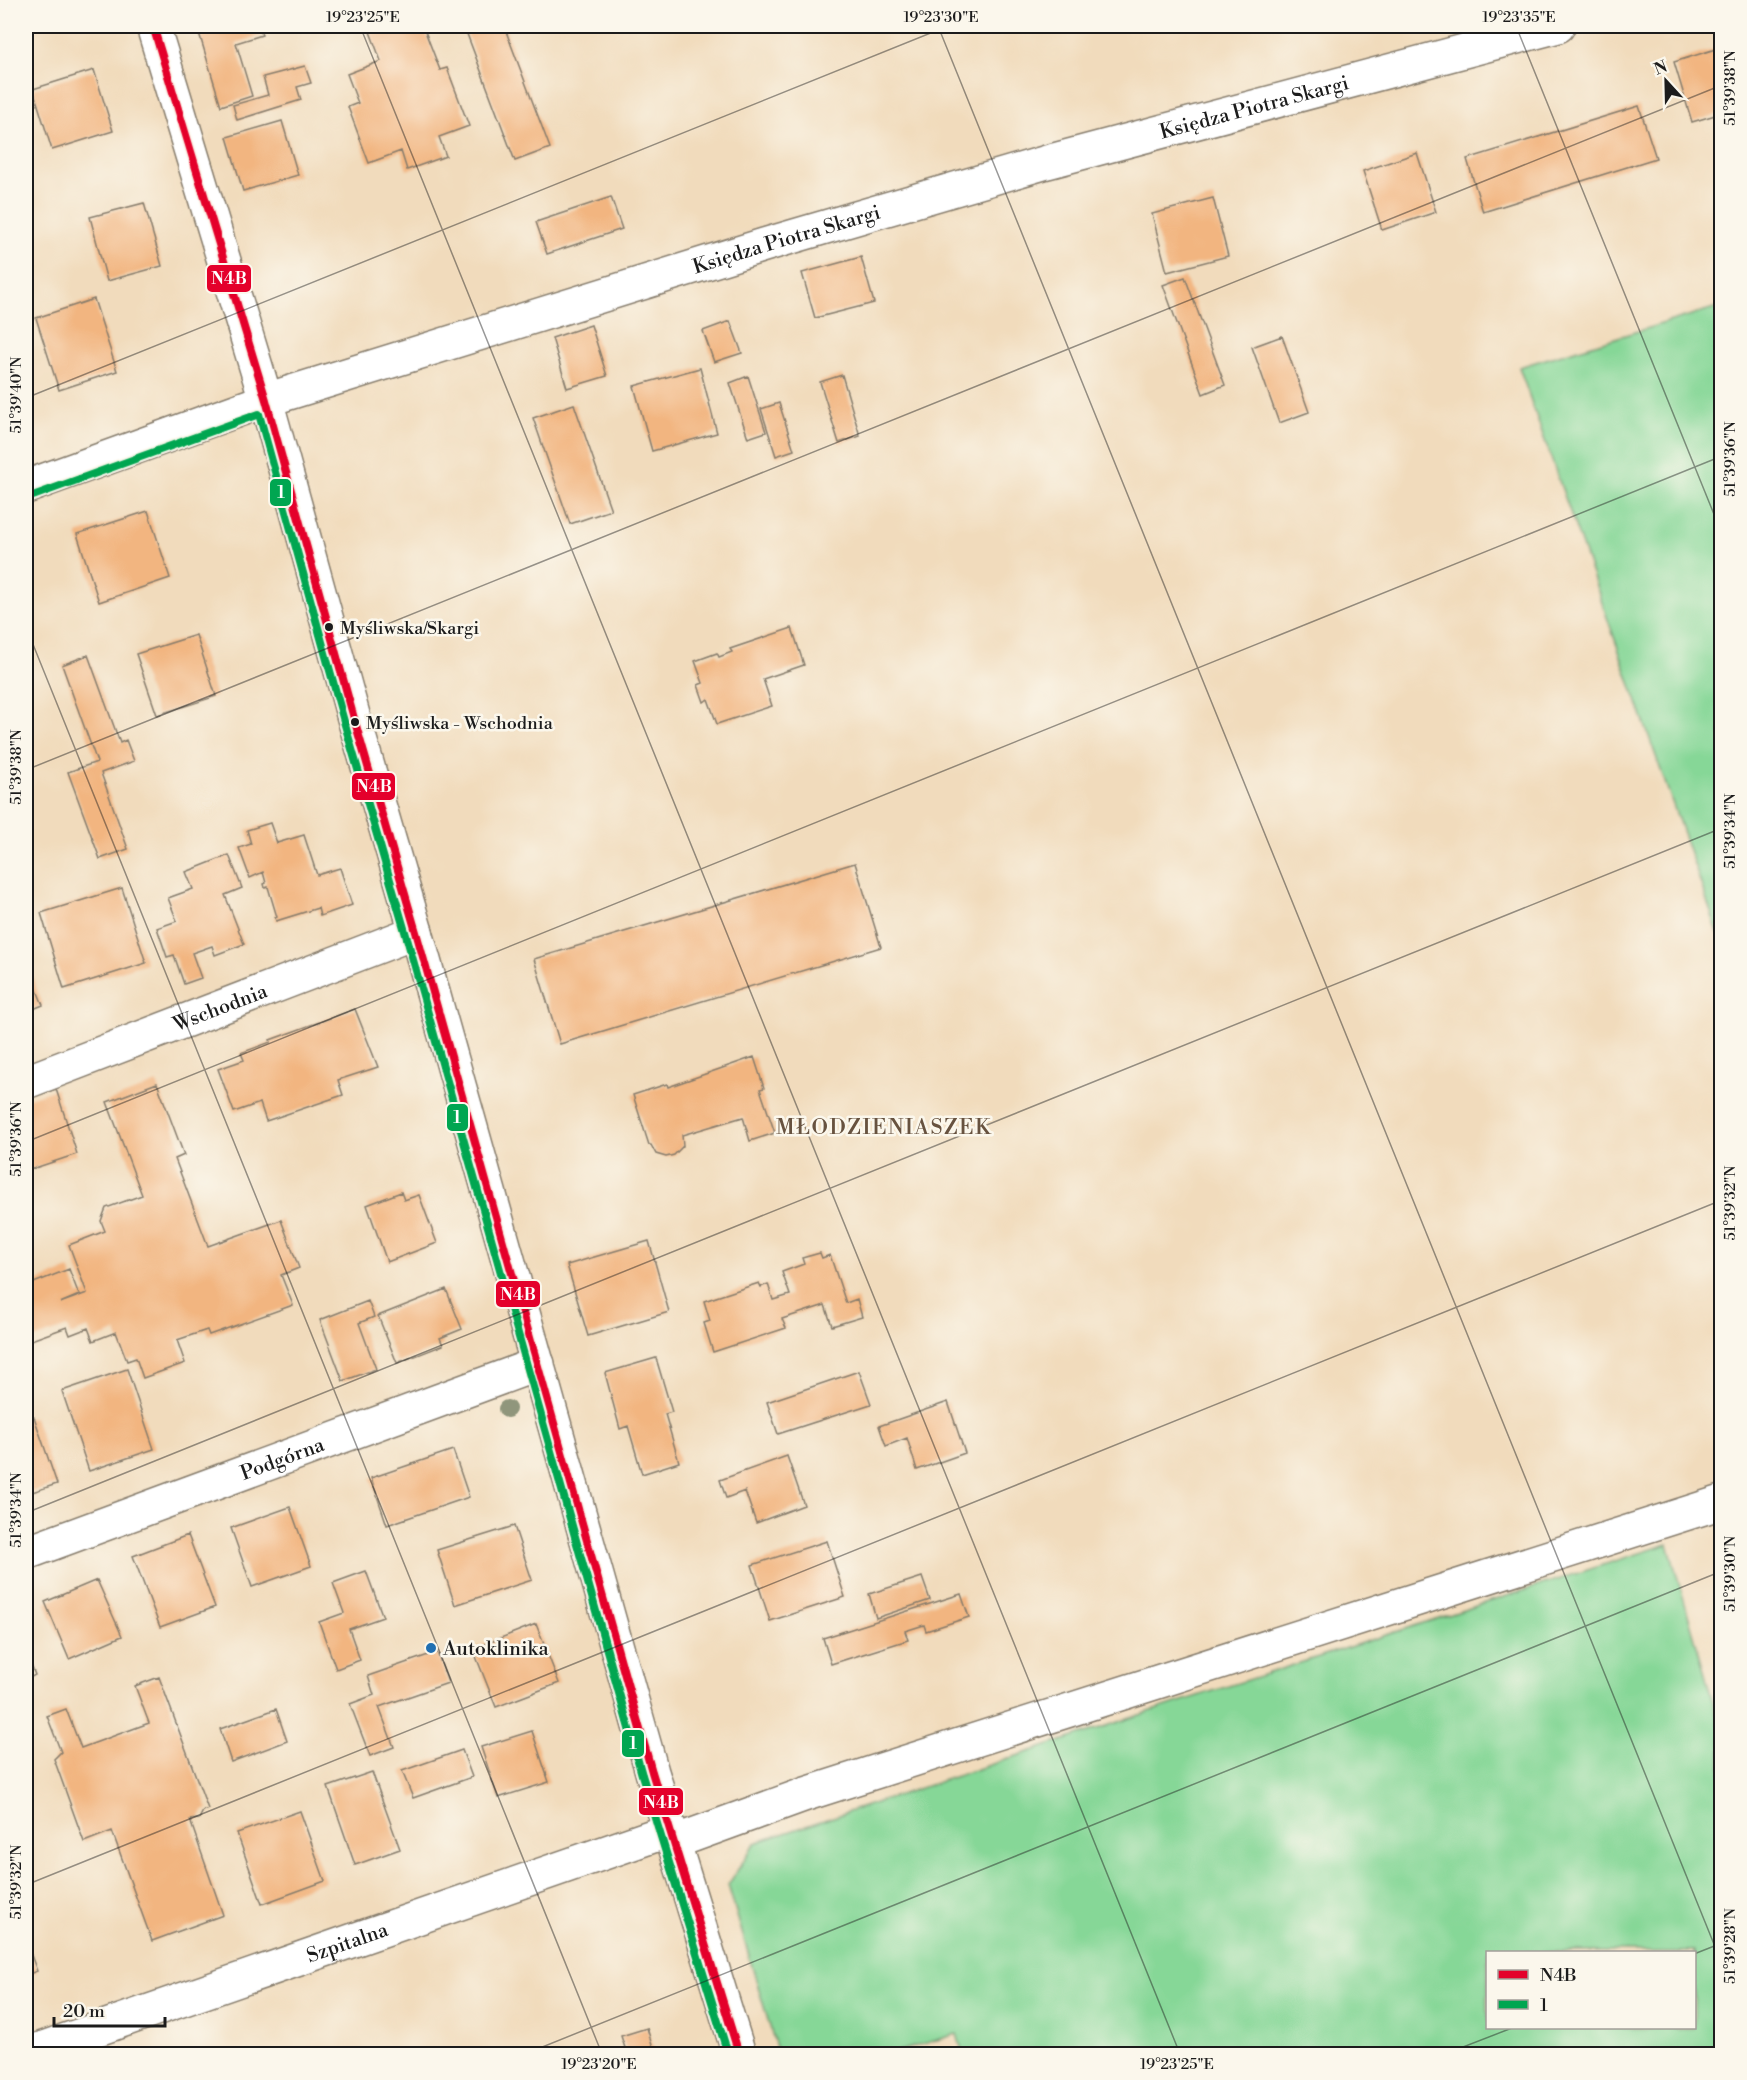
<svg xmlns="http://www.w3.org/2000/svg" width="1747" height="2080" font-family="'Libre Bodoni',serif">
  <rect width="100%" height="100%" fill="#fbf7ec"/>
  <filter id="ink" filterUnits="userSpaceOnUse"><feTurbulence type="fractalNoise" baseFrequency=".0167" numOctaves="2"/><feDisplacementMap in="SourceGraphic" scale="12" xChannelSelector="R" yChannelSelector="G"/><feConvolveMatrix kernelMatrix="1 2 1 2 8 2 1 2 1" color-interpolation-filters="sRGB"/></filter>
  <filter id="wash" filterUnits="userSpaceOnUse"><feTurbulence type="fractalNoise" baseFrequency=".008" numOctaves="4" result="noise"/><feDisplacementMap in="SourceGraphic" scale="24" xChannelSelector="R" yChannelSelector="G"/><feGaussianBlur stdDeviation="1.35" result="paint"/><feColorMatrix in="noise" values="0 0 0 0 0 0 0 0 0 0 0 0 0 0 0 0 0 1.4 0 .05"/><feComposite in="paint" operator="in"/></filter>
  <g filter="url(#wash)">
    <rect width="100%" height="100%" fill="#f1dbbc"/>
    <!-- green -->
    <path fill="#86d797" stroke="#517a5a" stroke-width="1.5" fill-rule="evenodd" d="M1721,306h1l-1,635 -202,-574z
      M1668,1544l53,186v324h-758l-6,-20 -67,20h-112l-50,-169 27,-42 421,-140zM1488,1952h206v76h-206z"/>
    <g id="blocks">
      <!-- building -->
      <path fill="#f2b580" d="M197,26h62l3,9 -26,8 16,53 -31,10z
        M378,26h45l17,44 7,-2 22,58 -30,11 7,19 -39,14 -6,-19 -32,12 -21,-56 10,-4 -11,-29 34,-13 -12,-32z
        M464,26h40l46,122 -35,13z
        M1722,47v66l-30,9 -18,-60z
        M305,66l6,17 -14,4 4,13 -64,20 -4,-15 35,-10 -5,-18z
        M94,70l19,61 -61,19 -19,-61z
        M1639,106l17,52 -173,54 -16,-53z
        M282,121l16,54 -55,16 -16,-54z
        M1417,153l19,59 -54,18 -19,-59z
        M611,197l11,32 -75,25 -11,-32z
        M1213,198l15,58 -61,16 -15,-58z
        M144,203l18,63 -55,15 -17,-64z
        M861,257l13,46 -59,15 -13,-45z
        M1185,277l40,108 -22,9 -40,-109z
        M94,299l23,72 -58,19 -23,-72z
        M730,321l12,32 -28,9 -11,-31z
        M591,325l16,51 -40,12 -15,-50z
        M1282,336l27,76 -30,11 -27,-76z
        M700,368l17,65 -65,18 -18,-65z
        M842,375l18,61 -21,7 -19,-61z
        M748,376l18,56 -18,6 -18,-55z
        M779,403l15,47 -18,6 -15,-47z
        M574,404l37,106 -41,14 -37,-106z
        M148,511l22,67 -71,24 -22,-68z
        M792,628l12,37 -41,14 9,27 -55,18 -9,-25 -4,3 -6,-17 5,-2 -8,-22 22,-8 2,4 13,-5 -2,-3z
        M196,635l20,61 -59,19 -21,-61z
        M88,655l32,88 6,-3 8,21 -33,12 27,76 -28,10 -32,-87 29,-10 -35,-97z
        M270,823l7,20 27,-8 13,40 23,-7 12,37 -32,11 -2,-8 -42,13 -1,-3 2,-1 -9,-30 -3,1 -1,-4 2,-1 -3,-11 -13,6 -11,-30 12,-4 -4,-14z
        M229,855l13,33 -17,7 19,49 -29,11 -3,-9 -20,7 9,25 -17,6 -10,-29 -7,2 -10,-29 20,-7 -9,-23 25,-9 -7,-17z
        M855,863l26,84 -321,97 -26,-85z
        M122,888l24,75 -82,26 -23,-76z
        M26,963l17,42 -17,7z
        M355,1009l23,58 -40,13 5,15 -77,26 -6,-18 -26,9 -16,-43 26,-9 -3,-7 30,-11 -1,-2z
        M754,1057l10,31 -4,1 15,44 -25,8 -7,-24 -61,18 1,11 -9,9 -8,2 -10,-3 -5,-9h-2l-16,-50 34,-11 1,3z
        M157,1083l27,72 -9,4 33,87 73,-26 18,48 -18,7 12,30 -84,30 -2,-5 -30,10 8,23 -42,15 -7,-20 -9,3 -11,-29 -23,9 -5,-13 -18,7 -3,-8 -41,15v-56l43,-17 10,26 -19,8 27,-10 -18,-48 36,-14 -4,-10 5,-13 36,-13 -35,-93z
        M56,1089l21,65 -51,17v-72z
        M401,1192l3,8 15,-5 18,48 -50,19 -20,-57z
        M649,1241l20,71 -81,24 -21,-71z
        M820,1253l2,5 8,-3 16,48 11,-4 5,18 -30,9 -7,-21 -43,14 4,9 -73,24 -9,-29 6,-2 -6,-20 55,-18 2,4 7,-3 5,16 17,-5 -8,-23 22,-8 -2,-6z
        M446,1289l16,40 -22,9 3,7 -46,18 -19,-47z
        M368,1301l6,16 -15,6 17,46 -33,12 -23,-61z
        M656,1358l16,54 -7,2 14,48 -37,12 -14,-48 -8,3 -15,-56z
        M127,1369l27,80 -65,22 -27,-80z
        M859,1371l12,33 -93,30 -11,-32z
        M948,1402l17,51 -48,17 -10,-32 -21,8 -7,-20z
        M34,1417l23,67 -31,10v-75z
        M453,1450l16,47 -82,28 -16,-47z
        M787,1456l17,49 -48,18 -11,-32 -19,7 -6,-18z
        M290,1507l21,59 -59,21 -21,-59z
        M514,1526l18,54 -77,25 -18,-55z
        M188,1535l27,72 -55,20 -27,-71z
        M827,1541l18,56 -75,24 -18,-56z
        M366,1571l17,46 -34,12 11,31 -24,9 -17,-47 25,-9 -11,-30z
        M922,1577l8,23 -54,18 -7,-24z
        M97,1580l25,56 -53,23 -24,-57z
        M961,1594l8,23 -43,14 -2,-6 -19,6 3,9 -77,24 -8,-26z
        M536,1624l23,59 -63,24 -23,-58z
        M437,1652l11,31 -69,24 15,40 -24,9 -20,-52 24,-9 -6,-19z
        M26,1653l9,22 -9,5z
        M159,1677l49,132 -5,2 -4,8 -9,1 33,95 -71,26 -40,-110 -28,11 -30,-83 7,-7 -14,-36 19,-7 15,39 68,-25 -14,-37z
        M276,1709l11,32 -56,21 -11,-33z
        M532,1731l17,51 -51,16 -17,-51z
        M462,1750l10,27 -59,21 -11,-27z
        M372,1772l28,77 -45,16 -27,-78z
        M300,1811l25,70 -63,23 -25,-71z
        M26,1942l11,29 -11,4z
        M647,2028l8,26h-28l-6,-18z"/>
    </g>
  </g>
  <g filter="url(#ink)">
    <use href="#blocks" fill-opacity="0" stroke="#867c6c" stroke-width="1.5"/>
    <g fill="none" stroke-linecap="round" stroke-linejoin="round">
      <!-- street casing -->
      <g stroke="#867c6c" stroke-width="36">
        <g id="street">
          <path id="s1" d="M26,487l240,-87 498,-155 283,-83 511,-136"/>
          <path id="s2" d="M26,1082l390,-150"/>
          <path id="s3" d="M26,1553l512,-189"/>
          <path d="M674,1842l132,-48 916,-292"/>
          <path id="s4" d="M26,2054l644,-224"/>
        </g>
      </g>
      <!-- secondary casing -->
      <g stroke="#867c6c" stroke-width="36">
        <path id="secondary" d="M153,26l113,374 89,322 61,210 236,840 87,282"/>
      </g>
      <!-- street -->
      <use href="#street" stroke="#fff" stroke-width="33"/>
      <!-- secondary -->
      <use href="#secondary" stroke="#fff" stroke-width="33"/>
      <!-- bus-1 casing -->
      <g stroke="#fbf7ec" stroke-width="12">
        <path id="bus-1" d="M153,26l113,374 89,322 61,210 236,840 87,282"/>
      </g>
      <!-- bus-2 casing -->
      <g stroke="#fbf7ec" stroke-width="12">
        <path id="bus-2" d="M30,497l229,-83 86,311 61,210 236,840 86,279"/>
      </g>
      <!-- bus-1 -->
      <use href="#bus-1" stroke="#e4002b" stroke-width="8"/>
      <!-- bus-2 -->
      <use href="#bus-2" stroke="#00a651" stroke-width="8"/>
    </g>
    <!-- trees -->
    <circle fill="#90967c" cx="507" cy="1409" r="9"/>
  </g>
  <!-- ticks -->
  <path fill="none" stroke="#1c1c1c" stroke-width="1.5" stroke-opacity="0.45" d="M360,26l820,2028M938,26l784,1938M1516,26l206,508M26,27l3,-1M26,398l922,-372M26,627l576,1427M26,770l1696,-685M26,1142l1696,-686M26,1513l1696,-685M26,1885l1696,-685M1694,1954l28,-11M525,2054l1197,-483M1445,2054l67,-26"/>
  <!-- markers -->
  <g fill="#1c1c1c" stroke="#fbf7ec" stroke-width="2">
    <circle cx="329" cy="627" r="5"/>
    <circle cx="355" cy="722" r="5"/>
  </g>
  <circle fill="#1f6fb2" stroke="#fbf7ec" stroke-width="2" cx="431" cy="1648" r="6"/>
  <g text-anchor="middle" stroke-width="5" stroke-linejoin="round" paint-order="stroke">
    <!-- bus labels -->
    <g font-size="18" fill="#1c1c1c" stroke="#fbf7ec" text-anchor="start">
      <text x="340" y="634">Myśliwska/Skargi</text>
      <text x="366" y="729">Myśliwska - Wschodnia</text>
    </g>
    <!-- street labels -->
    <g font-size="20" fill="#1c1c1c" stroke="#fbf7ec">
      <text dy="7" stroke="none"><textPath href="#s1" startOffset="1286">Księdza Piotra Skargi</textPath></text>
      <text dy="7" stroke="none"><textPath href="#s1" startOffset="800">Księdza Piotra Skargi</textPath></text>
      <text dy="7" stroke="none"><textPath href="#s2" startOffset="208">Wschodnia</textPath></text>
      <text dy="7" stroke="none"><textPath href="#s3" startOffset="273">Podgórna</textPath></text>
      <text dy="7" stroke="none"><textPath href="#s4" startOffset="340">Szpitalna</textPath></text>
    </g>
    <!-- poi labels -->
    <g font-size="20" fill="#1c1c1c" stroke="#fbf7ec" text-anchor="start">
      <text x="443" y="1655">Autoklinika</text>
    </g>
    <!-- neighbourhood labels -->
    <g font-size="21" letter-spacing="1.5" fill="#67523f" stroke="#fbf7ec">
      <text x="884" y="1134">MŁODZIENIASZEK</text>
    </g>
  </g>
  <g stroke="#fbf7ec" stroke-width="2">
    <rect x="206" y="264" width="46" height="29" rx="6" fill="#e4002b"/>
    <rect x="269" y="478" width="23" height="29" rx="6" fill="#00a651"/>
    <rect x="351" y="772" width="45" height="29" rx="6" fill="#e4002b"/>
    <rect x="446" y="1103" width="23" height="29" rx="6" fill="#00a651"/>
    <rect x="495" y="1280" width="46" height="28" rx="6" fill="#e4002b"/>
    <rect x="621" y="1729" width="24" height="29" rx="6" fill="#00a651"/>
    <rect x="638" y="1787" width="46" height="29" rx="6" fill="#e4002b"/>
  </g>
  <g font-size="16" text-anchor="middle" font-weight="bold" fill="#fff">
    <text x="229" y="284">N4B</text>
    <text x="281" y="498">1</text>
    <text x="374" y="792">N4B</text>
    <text x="457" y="1123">1</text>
    <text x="518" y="1300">N4B</text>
    <text x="633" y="1749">1</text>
    <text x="661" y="1808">N4B</text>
  </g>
  <!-- margin -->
  <rect width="1747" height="2080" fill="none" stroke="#fbf7ec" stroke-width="66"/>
  <!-- legend -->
  <rect x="1486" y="1951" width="210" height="78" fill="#fbf7ec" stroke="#a29f99" stroke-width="1.5"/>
  <rect x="1498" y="1970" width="30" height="9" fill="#e4002b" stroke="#a29f99" stroke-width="1.5"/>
  <text x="1540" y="1981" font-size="18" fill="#1c1c1c">N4B</text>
  <rect x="1498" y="2000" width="30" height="9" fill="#00a651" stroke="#a29f99" stroke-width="1.5"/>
  <text x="1540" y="2011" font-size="18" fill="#1c1c1c">1</text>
  <!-- north arrow -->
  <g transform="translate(1666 81) rotate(338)" stroke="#fbf7ec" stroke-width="4.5" paint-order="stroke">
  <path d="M0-4.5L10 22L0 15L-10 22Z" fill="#1c1c1c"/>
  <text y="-9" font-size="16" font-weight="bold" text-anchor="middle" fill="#1c1c1c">N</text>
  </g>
  <!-- scale -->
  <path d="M54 2017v9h111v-9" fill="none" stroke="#1c1c1c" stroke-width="3"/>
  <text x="63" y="2017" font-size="18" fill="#1c1c1c" stroke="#fbf7ec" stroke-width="4.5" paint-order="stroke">20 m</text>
  <rect x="33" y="33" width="1681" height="2014" fill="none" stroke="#1c1c1c" stroke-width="2"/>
  <g font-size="15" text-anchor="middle" fill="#1c1c1c">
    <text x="363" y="22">19°23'25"E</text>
    <text x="941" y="22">19°23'30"E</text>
    <text x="1519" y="22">19°23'35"E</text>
    <text transform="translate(1730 88) rotate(-90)" y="5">51°39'38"N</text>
    <text transform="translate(16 395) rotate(-90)" y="5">51°39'40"N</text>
    <text transform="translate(1730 459) rotate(-90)" y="5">51°39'36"N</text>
    <text transform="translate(16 767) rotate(-90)" y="5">51°39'38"N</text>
    <text transform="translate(1730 831) rotate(-90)" y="5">51°39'34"N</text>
    <text transform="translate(16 1139) rotate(-90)" y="5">51°39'36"N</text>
    <text transform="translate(1730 1203) rotate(-90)" y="5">51°39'32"N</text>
    <text transform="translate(16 1510) rotate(-90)" y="5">51°39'34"N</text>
    <text transform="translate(1730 1574) rotate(-90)" y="5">51°39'30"N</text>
    <text transform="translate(16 1882) rotate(-90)" y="5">51°39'32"N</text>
    <text transform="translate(1730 1946) rotate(-90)" y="5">51°39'28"N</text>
    <text x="599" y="2069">19°23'20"E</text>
    <text x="1177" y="2069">19°23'25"E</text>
  </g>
</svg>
